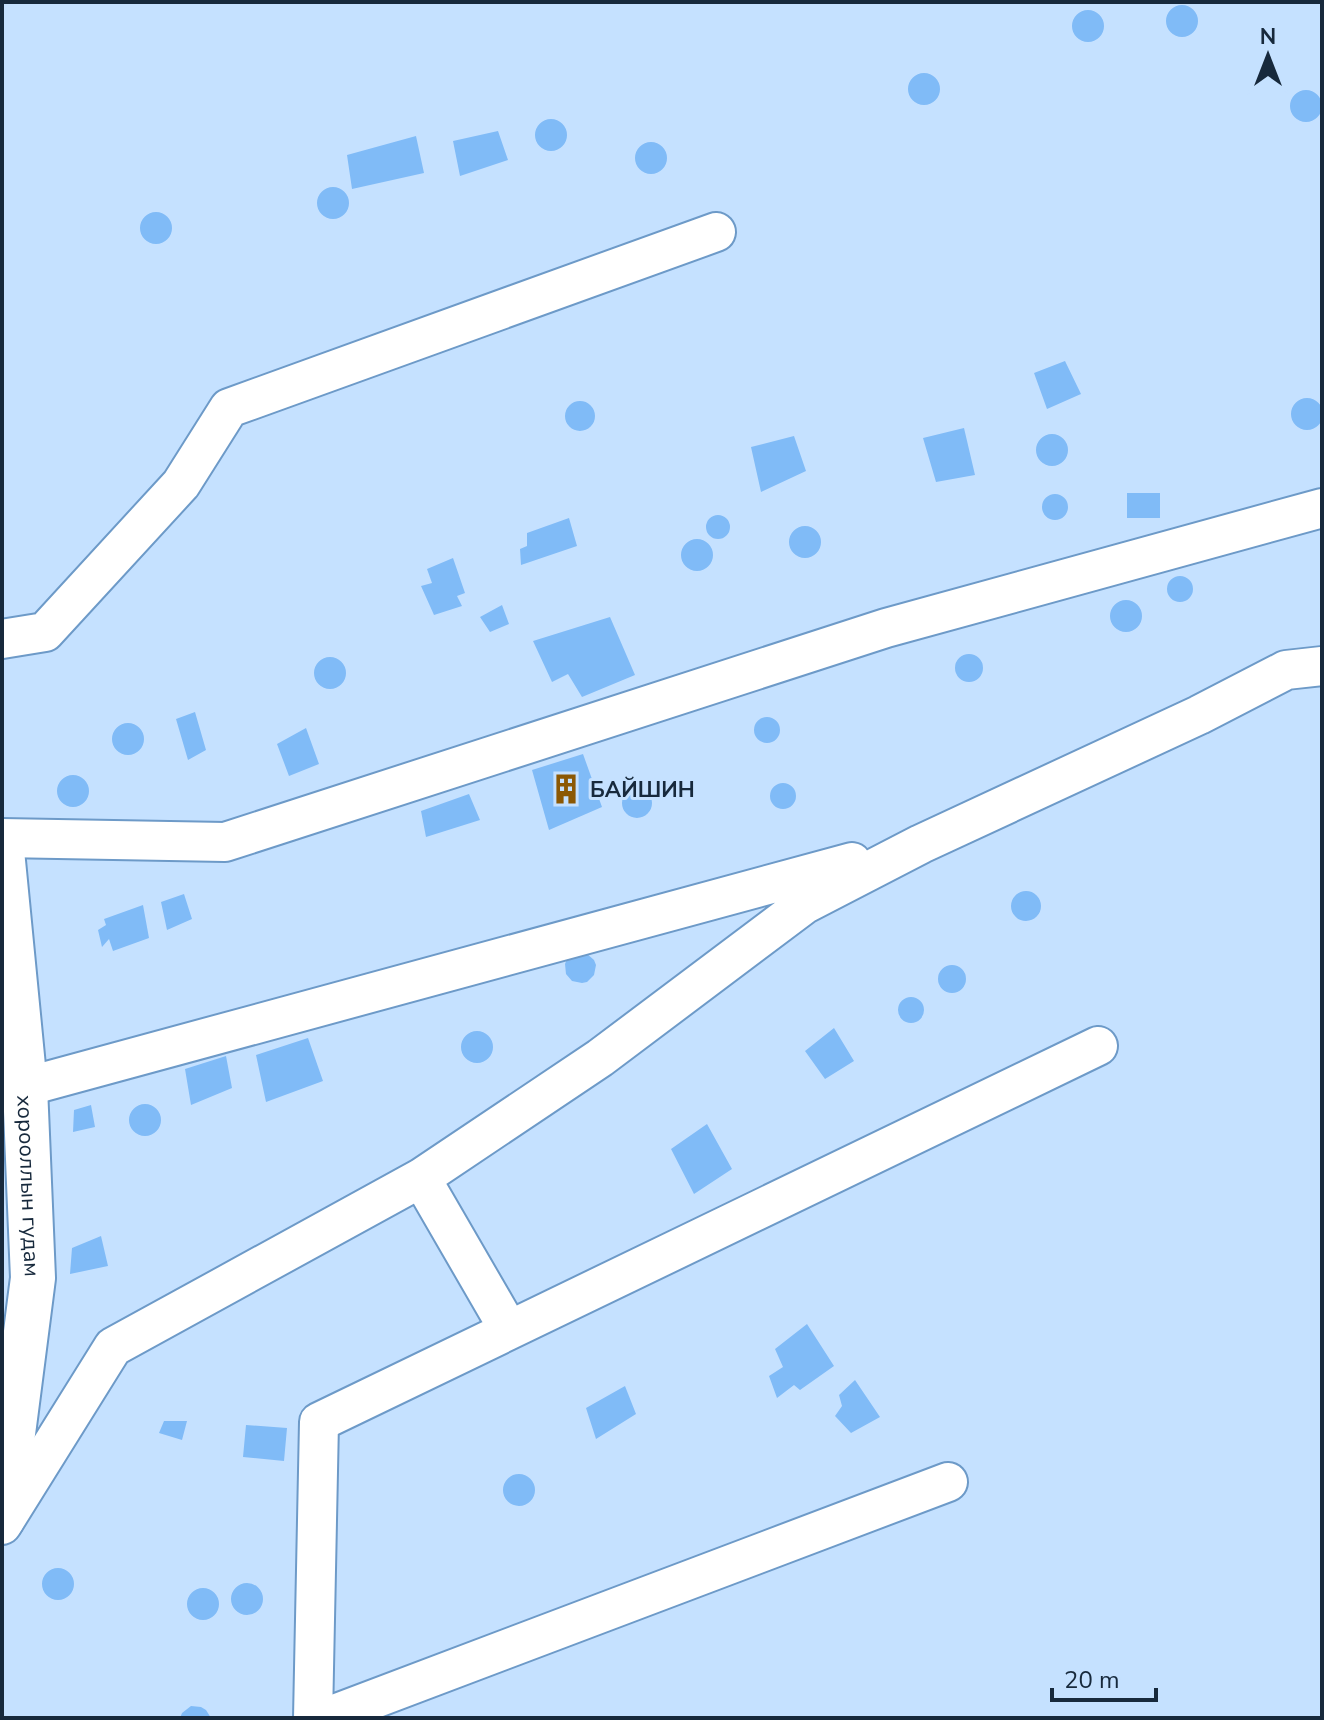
<svg xmlns="http://www.w3.org/2000/svg" width="1324" height="1720" font-family="'Nunito Sans',sans-serif">
  <rect width="100%" height="100%" fill="#c5e1ff"/>
  <!-- building -->
  <path fill="#80bbf7" d="M1166 21a16 16 0 1 1 32 0a16 16 0 1 1-32 0Z
    M1072 26a16 16 0 1 1 32 0a16 16 0 1 1-32 0Z
    M908 89a16 16 0 1 1 32 0a16 16 0 1 1-32 0Z
    M1290 106a16 16 0 1 1 32 0a16 16 0 1 1-32 0Z
    M535 135a16 16 0 1 1 32 0a16 16 0 1 1-32 0Z
    M498,131l10,29 -48,16 -7,-35z
    M416,136l8,37 -72,16 -5,-34z
    M635 158a16 16 0 1 1 32 0a16 16 0 1 1-32 0Z
    M317 203a16 16 0 1 1 32 0a16 16 0 1 1-32 0Z
    M140 228a16 16 0 1 1 32 0a16 16 0 1 1-32 0Z
    M1065,361l16,33 -34,15 -13,-36z
    M1291 414a16 16 0 1 1 32 0a16 16 0 1 1-32 0Z
    M565 416a15 15 0 1 1 30 0a15 15 0 1 1-30 0Z
    M964,428l11,47 -39,7 -13,-44z
    M1036 450a16 16 0 1 1 32 0a16 16 0 1 1-32 0Z
    M794,436l12,35 -45,21 -10,-45z
    M1127,493h33v25h-33z
    M1042 507a13 13 0 1 1 26 0a13 13 0 1 1-26 0Z
    M706 527a12 12 0 1 1 24 0a12 12 0 1 1-24 0Z
    M569,518l8,28 -56,19 -1,-16 7,-3v-13z
    M789 542a16 16 0 1 1 32 0a16 16 0 1 1-32 0Z
    M681 555a16 16 0 1 1 32 0a16 16 0 1 1-32 0Z
    M453,558l12,35 -8,3 5,10 -28,9 -13,-29 11,-3 -5,-14z
    M1167 589a13 13 0 1 1 26 0a13 13 0 1 1-26 0Z
    M1110 616a16 16 0 1 1 32 0a16 16 0 1 1-32 0Z
    M502,605l7,19 -19,8 -10,-15z
    M610,617l25,58 -53,22 -14,-23 -16,8 -19,-41z
    M955 668a14 14 0 1 1 28 0a14 14 0 1 1-28 0Z
    M314 673a16 16 0 1 1 32 0a16 16 0 1 1-32 0Z
    M195,712l11,38 -18,10 -12,-41z
    M754 730a13 13 0 1 1 26 0a13 13 0 1 1-26 0Z
    M112 739a16 16 0 1 1 32 0a16 16 0 1 1-32 0Z
    M306,728l13,36 -30,12 -12,-32z
    M583,754l19,53 -53,23 -17,-60z
    M57 791a16 16 0 1 1 32 0a16 16 0 1 1-32 0Z
    M770 796a13 13 0 1 1 26 0a13 13 0 1 1-26 0Z
    M622 803a15 15 0 1 1 30 0a15 15 0 1 1-30 0Z
    M469,794l11,26 -54,17 -5,-26z
    M1011 906a15 15 0 1 1 30 0a15 15 0 1 1-30 0Z
    M184,894l8,25 -25,11 -6,-28z
    M143,905l6,33 -36,13 -4,-12 -7,8 -4,-17 8,-5 -2,-6z
    M586,953l8,7 2,5 -2,10 -7,7 -5,1 -10,-2 -6,-7 -1,-10 2,-5z
    M938 979a14 14 0 1 1 28 0a14 14 0 1 1-28 0Z
    M898 1010a13 13 0 1 1 26 0a13 13 0 1 1-26 0Z
    M834,1028l20,33 -29,18 -20,-28z
    M461 1047a16 16 0 1 1 32 0a16 16 0 1 1-32 0Z
    M308,1038l15,43 -57,21 -10,-47z
    M226,1056l6,32 -41,17 -6,-36z
    M129 1120a16 16 0 1 1 32 0a16 16 0 1 1-32 0Z
    M91,1105l4,22 -22,5 1,-22z
    M707,1124l25,45 -38,25 -23,-45z
    M101,1236l7,30 -38,8 2,-26z
    M807,1324l27,42 -34,24 -6,-5 -17,13 -8,-22 14,-9 -8,-18z
    M855,1380l25,37 -29,16 -16,-17 7,-10 -3,-11z
    M625,1386l11,28 -40,25 -10,-31z
    M164,1421h23l-5,19 -23,-7z
    M246,1425l41,3 -3,33 -41,-4z
    M503 1490a16 16 0 1 1 32 0a16 16 0 1 1-32 0Z
    M42 1584a16 16 0 1 1 32 0a16 16 0 1 1-32 0Z
    M231 1599a16 16 0 1 1 32 0a16 16 0 1 1-32 0Z
    M187 1604a16 16 0 1 1 32 0a16 16 0 1 1-32 0Z
    M191,1706l10,1 5,3 5,8h-31l2,-5z"/>
  <g fill="none" stroke-linecap="round" stroke-linejoin="round">
    <!-- minor casing -->
    <g stroke="#6d9ac8" stroke-width="42">
      <path id="minor" d="M2,639l43,-7 136,-148 48,-76 487,-176
        M2,838l223,4 661,-214 436,-120
        M25,1087l827,-225
        M421,1178l88,152
        M2,1525l111,-178 308,-169 179,-120 205,-154 116,-60 278,-129 87,-45 36,-4
        M313,1718l6,-296 779,-376
        M324,1718l624,-236"/>
    </g>
    <!-- major casing -->
    <g stroke="#6d9ac8" stroke-width="48">
      <g id="major">
        <path id="s1" d="M2,851l23,236 8,191 -31,241"/>
      </g>
    </g>
    <!-- minor -->
    <use href="#minor" stroke="#fff" stroke-width="38"/>
    <!-- major -->
    <use href="#major" stroke="#fff" stroke-width="44"/>
  </g>
  <!-- icons -->
  <defs>
    <g id="building-bare" transform="scale(2.4)"><path d="M-4-6H4V6H1V3H-1V6H-4ZM-2.5-4.3h1.7v1.8h-1.7ZM.8-4.3h1.7v1.8H.8ZM-2.5-1h1.7V.8h-1.7ZM.8-1h1.7V.8H.8Z" fill="#8b5804" stroke="#c5e1ff" stroke-width="2.5" paint-order="stroke"/></g>
  </defs>
  <g fill-rule="evenodd">
    <use href="#building-bare" x="566" y="789"/>
  </g>
  <g text-anchor="middle" stroke-width="6" stroke-linejoin="round" paint-order="stroke">
    <!-- poi labels -->
    <g font-size="22" font-weight="bold" fill="#17293c" stroke="#c5e1ff" text-anchor="start">
      <text x="590" y="797">БАЙШИН</text>
    </g>
    <!-- street labels -->
    <g font-size="22" fill="#17293c" stroke="#c5e1ff">
      <text dy="8" stroke="none"><textPath href="#s1" startOffset="336">хорооллын гудам</textPath></text>
    </g>
  </g>
  <!-- border -->
  <rect width="1324" height="1720" fill="none" stroke="#17293c" stroke-width="8"/>
  <!-- north arrow -->
  <g transform="translate(1268 56)" stroke="#c5e1ff" stroke-width="6" paint-order="stroke">
  <path d="M0-6L14 30L0 20L-14 30Z" fill="#17293c"/>
  <text y="-12" font-size="22" font-weight="bold" text-anchor="middle" fill="#17293c">N</text>
  </g>
  <!-- scale -->
  <path d="M1052 1688v12h104v-12" fill="none" stroke="#17293c" stroke-width="4"/>
  <text x="1064" y="1688" font-size="24" fill="#17293c" stroke="#c5e1ff" stroke-width="6" paint-order="stroke">20 m</text>
</svg>
